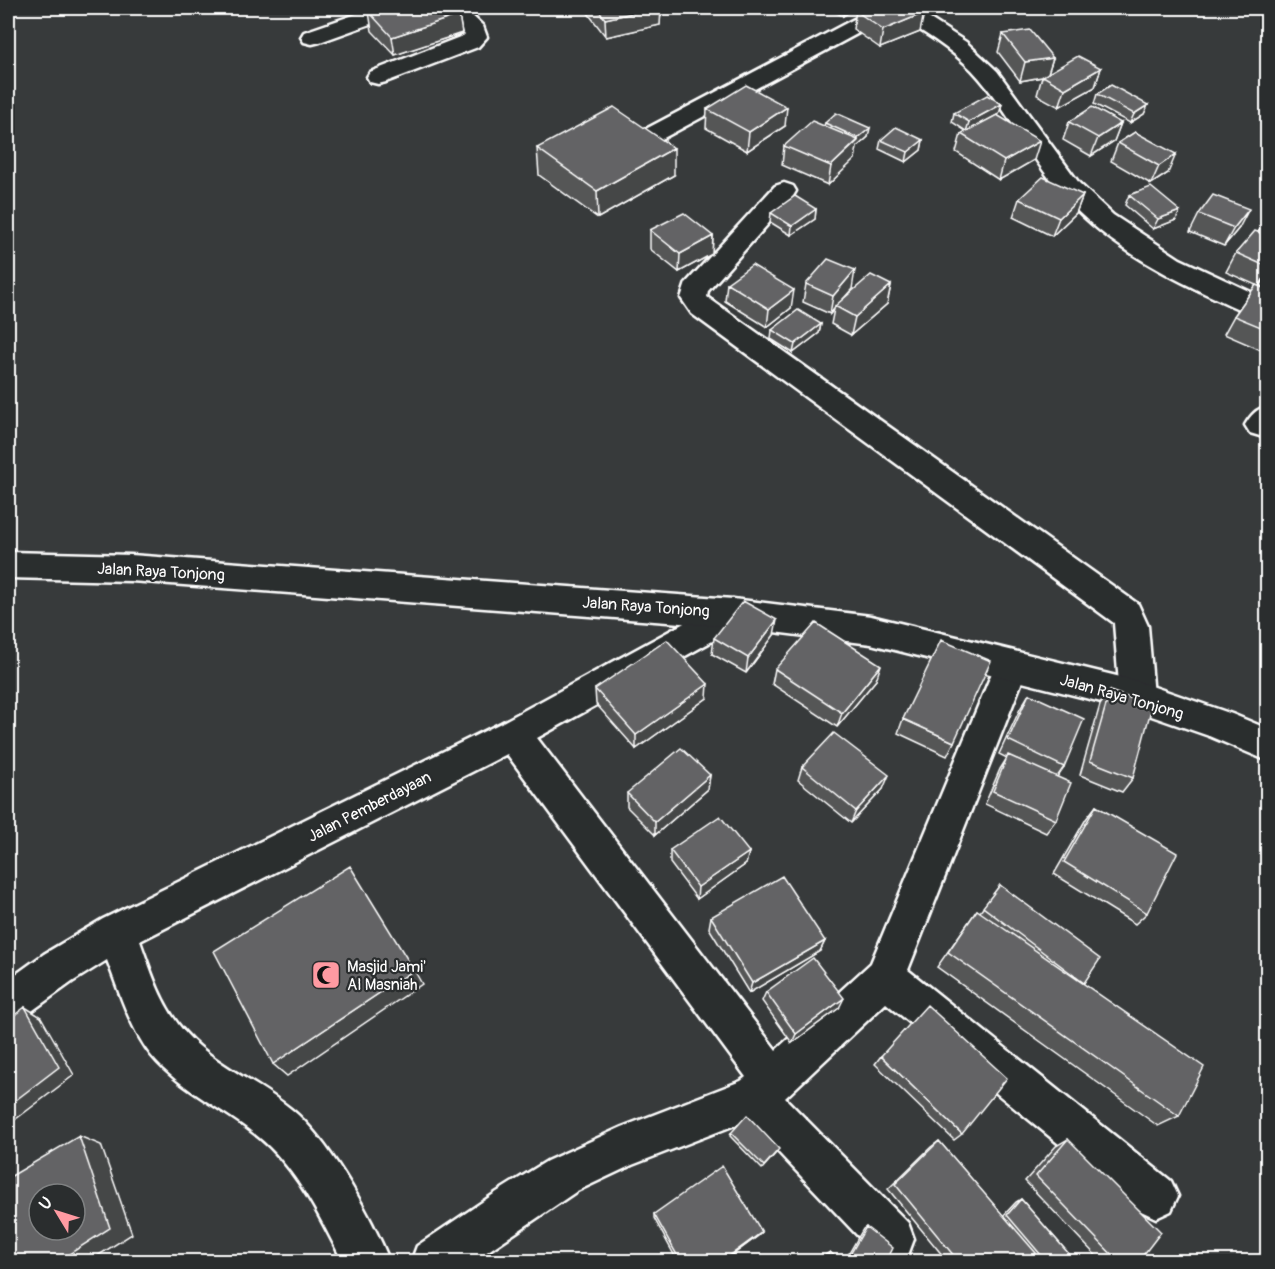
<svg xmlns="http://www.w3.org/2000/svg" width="1275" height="1269" font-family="Pangolin,sans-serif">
  <rect width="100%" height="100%" fill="#373a3b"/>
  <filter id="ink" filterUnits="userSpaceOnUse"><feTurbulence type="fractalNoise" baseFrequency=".0167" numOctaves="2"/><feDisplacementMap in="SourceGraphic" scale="12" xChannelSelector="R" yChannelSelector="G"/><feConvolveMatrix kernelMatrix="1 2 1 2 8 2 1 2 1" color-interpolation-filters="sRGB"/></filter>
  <g filter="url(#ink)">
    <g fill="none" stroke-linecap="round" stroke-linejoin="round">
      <!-- minor casing -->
      <g stroke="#fff" stroke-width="5">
        <path id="minor" d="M374,8h30l-3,5 -81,29 -8,2 -8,-2 -3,-5 3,-5z
          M443,8h21l19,18 4,11 -9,10 -92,35 -8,2 -8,-2 -3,-5 3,-5 95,-37z
          M875,8h38l53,34 31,29 82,112 34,32 67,44 88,41v20c-18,-5 -34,-13 -51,-21 -57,-26 -116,-58 -157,-107 -32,-38 -54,-86 -88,-122 -23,-23 -50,-39 -78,-56l-236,127 -8,2 -8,-2 -4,-5 4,-5z
          M784,183l9,3 3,5 -3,5 -85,95 -1,6 431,307 10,22 6,70 -5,10 -12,5 -12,-5 -5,-10 -6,-73 -422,-309 -11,-16 5,-15 89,-97z
          M1268,406v27l-8,3 -10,-3 -5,-8c6,-10 11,-16 23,-19z
          M733,599l12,4 4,10 -4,10 -208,115 239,312 95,-87 128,-307 12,-4 12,4 5,10 -120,304 263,211 7,15 -7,15 -15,7 -15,-7 -255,-208 -101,95 123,125 6,16 -6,16 -16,6 -16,-6 -128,-135 -116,45 -55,26 -105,71h-61l6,-16 80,-54 50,-31 75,-34 119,-46 5,-4 -239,-323 -367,187c10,28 19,58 38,83 30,40 83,58 120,91 36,34 73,101 92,147h-47c-21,-41 -41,-83 -73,-115 -36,-35 -87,-53 -119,-92 -21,-27 -32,-64 -44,-95l-35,22 -50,36 -14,6v-44l36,-26 59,-35 398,-196 220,-120z"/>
      </g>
      <!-- major casing -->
      <g stroke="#fff" stroke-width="5">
        <path id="major" d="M8,552l123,3 602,44 138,17 266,65 95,33 36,15v32l-59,-25 -72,-25 -266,-67 -138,-17 -602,-46 -123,-3z"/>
      </g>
      <!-- minor -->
      <use href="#minor" fill="#2a2d2e" fill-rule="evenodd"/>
      <!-- major -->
      <use href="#major" fill="#2a2d2e" fill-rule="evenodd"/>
    </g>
    <!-- wall -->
    <path fill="#555657" stroke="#fff" stroke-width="1.5" d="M584,8h77l-1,17 -54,12z
      M826,8h30l-13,8z
      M856,11l64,21 -40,16 -27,-19z
      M369,12l90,3 3,18 -67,22 -23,-24z
      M1003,34l50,24 -5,15 53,-5 -6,19 -36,20 -22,-12 5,-18 -22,4 -22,-29z
      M1097,94l51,11 -4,9 -14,9 -36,-19z
      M1002,104l-3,10 -2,1 37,45 -35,20 -43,-28 5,-18 5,-3 -14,-9 2,-9z
      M707,109l78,17 -38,25 -41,-23z
      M1069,122l52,1 -7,18 -23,15 -28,-16z
      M825,123l43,14 -11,10 -2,12 -27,26 -46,-20 2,-19 40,-20z
      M1135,132l33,41 -17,11 -40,-23 7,-18z
      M881,140h42l-2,10 -15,12 -27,-13z
      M537,148l137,27 -76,43 -59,-43z
      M1083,195l-7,18 -24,23 -39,-19 6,-18z
      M1129,195l47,25 -23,9 -28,-24z
      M816,209l-1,10 -24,16 -21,-13 1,-9z
      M1199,214l40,14 -15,18 -34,-14z
      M1268,220v56l-8,10 8,4v63l-44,-19 10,-18 22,-31 -30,-13 10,-19 22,-21z
      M650,230l63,6 -1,18 -33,18 -29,-23z
      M727,283l64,25 -24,19 -42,-26z
      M806,284l46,5 -9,10 48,-14 -4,19 -36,31 -20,-11 3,-15 -4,5 -27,-12z
      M821,324l-2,9 -26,20 -22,-14 1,-9z
      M774,635l-28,38 -34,-19 2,-16z
      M775,669l101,11 -39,47 -65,-43z
      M595,689l112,9 -71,51 -40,-45z
      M1110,691l23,87 -11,14 -42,-17 20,-70z
      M1029,694l35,73 -7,10 -1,43 -10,13 -61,-29 15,-35 7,-11 -8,-4 21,-45z
      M903,719l51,23 -7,14 -49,-23z
      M802,767l81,22 -32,34 -53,-43z
      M710,775l-2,14 -53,46 -28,-28v-14z
      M1096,806l51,107 -12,11 -81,-50 32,-55z
      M670,850l79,2 -3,12 -49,35 -27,-36z
      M1000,885l84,98 -1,1 96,132 -21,10 -221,-159 40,-57 3,2z
      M711,917l114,24 -5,10 -71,42 -40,-65z
      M766,992l73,16 -47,35 -30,-42z
      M881,1056l81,78 -8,6 -79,-76z
      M731,1133l46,19 -15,17 -32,-33z
      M1068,1139l70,123h-36l-77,-81 31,-35z
      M939,1141l64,75 13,-14 5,-3 55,63h-36l-6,-7 -6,7h-80l-60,-73 43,-42z
      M654,1214l108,18 -4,4 -35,26h-45l-24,-44z
      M866,1227l20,35h-30l-8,-7 15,-26z
      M830,1252l11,10h-20l4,-7z"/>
    <!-- shaded-wall -->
    <path fill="#454647" stroke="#fff" stroke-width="1.5" d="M656,8h5l-1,17 -54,12 -1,-18z
      M675,8h28l-28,3z
      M844,8h12l-13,8z
      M924,13l-4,19 -40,16 3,-18z
      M459,15l3,18 -67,22 -3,-18z
      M1053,58l-6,18 -27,5 5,-19z
      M1101,68l-6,19 -36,20 6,-18z
      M1002,104l-3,10 -33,18 3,-10z
      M1148,105l-4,9 -14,9 4,-9z
      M787,107l-2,19 -38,25 2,-19z
      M1121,123l-7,18 -23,15 7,-18z
      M870,128l-2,9 -11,10 -2,12 -27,26 3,-19 27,-25v-3z
      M923,140l-2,10 -15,12 2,-10z
      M1040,141l-6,19 -35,20 5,-19z
      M674,148v27l-76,43 -1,-27z
      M1176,154l-8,19 -17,11 8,-18z
      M1083,195l-7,18 -24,23 7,-18z
      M816,209l-1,10 -24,16 1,-9z
      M1249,209l-10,19 -15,18 10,-18z
      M1180,211l-4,9 -23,9 5,-10z
      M713,236l-1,18 -33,18 1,-18z
      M855,270l-3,19 -16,18 -1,-1 -1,3 -4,5 3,-18z
      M1268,272v4l-9,10z
      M891,285l-4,19 -36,31 4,-18z
      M794,290l-3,18 -24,19 2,-18z
      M821,324l-2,9 -26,20 2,-9z
      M777,620l-3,15 -28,38 2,-15z
      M881,665l-5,15 -39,47 5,-14z
      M708,684l-1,14 -71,51v-14z
      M710,775l-2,14 -53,46v-13z
      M889,775l-6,14 -32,34 5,-12z
      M749,852l-3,12 -49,35 1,-12z
      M825,941l-5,10 -71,42 3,-10z
      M414,970l8,14 -135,92 -14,-12z
      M844,998l-5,10 -47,35 4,-9z
      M25,1007l16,10 33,58 -66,50v-19z
      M79,1136l22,9 31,89 -44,28h-31z
      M762,1232l-4,4 -35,26h-2z"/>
    <!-- building -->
    <path fill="#636465" stroke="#fff" stroke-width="1.5" fill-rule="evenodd" d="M384,8h68l7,7 -67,22 -23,-25z
      M597,8h59l-51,11z
      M865,8h50l9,5 -41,17 -27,-19z
      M1030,30l23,28 -28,4 -22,-28z
      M1078,56l23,12 -36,21 -22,-13z
      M746,85l41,22 -38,25 -42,-23z
      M1111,85l37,20 -14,9 -37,-20z
      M987,95l15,9 -33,18 -15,-9z
      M614,107l60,41 -77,43 -60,-43z
      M1092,107l29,16 -23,15 -29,-16z
      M836,113l34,15 -12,10 -33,-15z
      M997,115l43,26 -36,20 -43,-27z
      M812,121l46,19 -27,26 -47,-20z
      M896,127l27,13 -15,12 -27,-12z
      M1135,132l41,22 -17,12 -41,-23z
      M1043,177l40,18 -24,23 -40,-19z
      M1151,187l29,24 -22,8 -29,-24z
      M1213,195l36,14 -15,19 -35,-14z
      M795,196l21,13 -24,17 -21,-13z
      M684,213l29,23 -33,18 -30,-24z
      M1268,220v16l-10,-4z
      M1255,231l13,5v31l-32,-14z
      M828,259l27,11 -22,26 -27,-12z
      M752,265l42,25 -25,19 -42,-26z
      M871,275l20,10 -36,32 -20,-11z
      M1256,285l12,5v40l-34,-14z
      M798,310l23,14 -26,20 -23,-14z
      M743,601l34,19 -29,38 -34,-20z
      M816,623l65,42 -39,48 -67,-44z
      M667,640l41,44 -72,51 -41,-46z
      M941,640l50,21 -37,81 -51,-23z
      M1110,691l42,15 -19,72 -43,-17z
      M1029,694l55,25 -20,48 -56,-27z
      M834,733l55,42 -33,36 -54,-44z
      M681,748l29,27 -55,47 -28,-29z
      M1008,755l63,28 -15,37 -63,-29z
      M1096,806l81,47 -30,60 -83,-51z
      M720,816l29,36 -51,35 -28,-37z
      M350,866l64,104 -141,94 -59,-113z
      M782,876l43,65 -73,42 -41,-66z
      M1000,885l100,74 -16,24 -101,-76z
      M977,910l227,157 -25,49 -231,-164z
      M813,958l31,40 -48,36 -30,-42z
      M927,1005l80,73 -45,56 -81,-78z
      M25,1007l34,60 -51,39v-86z
      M747,1115l32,34 -15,17 -33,-33z
      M79,1136l31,92 -53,34h-49v-84zM39,1194h36v36h-36z
      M1068,1139l93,93 -23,30h-19l-83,-86z
      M939,1141l97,112 -8,9h-69l-64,-78z
      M722,1166l40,66 -41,30h-40l-27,-48z
      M1021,1199l55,63h-29l-40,-47z
      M866,1227l27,21 -7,14h-25l-10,-9z
      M830,1252l11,10h-17z"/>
  </g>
  <!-- icons -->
  <defs>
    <g id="mosque-square" transform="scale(1.5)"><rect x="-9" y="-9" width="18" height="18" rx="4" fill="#ff9aa2" stroke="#2a2d2e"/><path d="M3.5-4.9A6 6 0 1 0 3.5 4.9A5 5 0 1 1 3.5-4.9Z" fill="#111"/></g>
  </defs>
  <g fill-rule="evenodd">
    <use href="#mosque-square" x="326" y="975"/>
  </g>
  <g text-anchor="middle" stroke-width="4.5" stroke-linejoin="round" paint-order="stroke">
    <!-- street labels -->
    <g font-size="16" fill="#fff" stroke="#2a2d2e">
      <text transform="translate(161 571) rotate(3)" y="6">Jalan Raya Tonjong</text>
      <text transform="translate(646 606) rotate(4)" y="6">Jalan Raya Tonjong</text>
      <text transform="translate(1122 696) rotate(16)" y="6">Jalan Raya Tonjong</text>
      <text transform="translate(369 806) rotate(-27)" y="6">Jalan Pemberdayaan</text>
    </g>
    <!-- poi labels -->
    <g font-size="16" fill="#fff" stroke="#2a2d2e" text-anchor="start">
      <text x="347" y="972">Masjid Jami'<tspan x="347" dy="18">Al Masniah</tspan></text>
    </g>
  </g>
  <!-- margin -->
  <rect width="1275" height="1269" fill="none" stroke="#2a2d2e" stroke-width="30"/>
  <rect x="15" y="15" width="1245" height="1239" fill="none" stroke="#fff" stroke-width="2" filter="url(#ink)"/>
  <!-- north arrow -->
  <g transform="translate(57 1212) rotate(308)"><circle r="28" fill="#2a2d2e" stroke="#7f8182" stroke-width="1.5"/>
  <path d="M0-4.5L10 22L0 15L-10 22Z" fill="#ff9aa2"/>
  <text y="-9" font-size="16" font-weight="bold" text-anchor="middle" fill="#ffffff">U</text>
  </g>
</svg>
